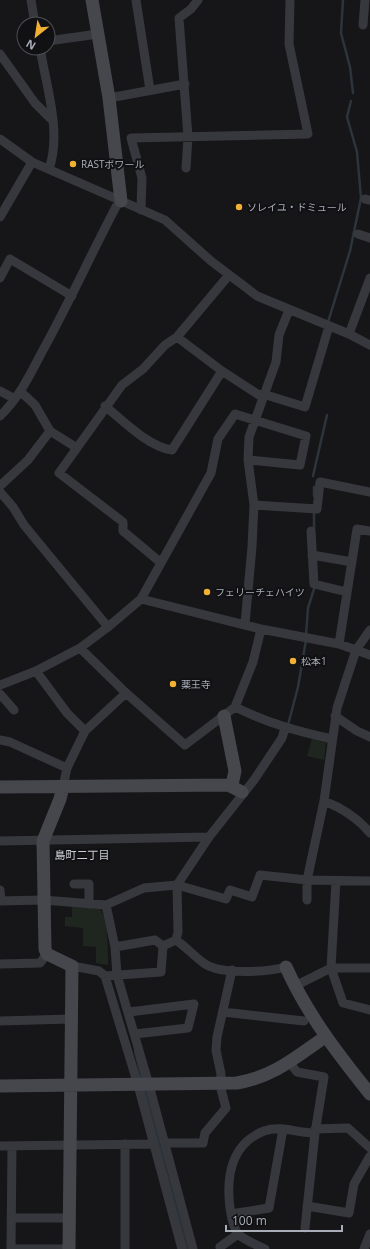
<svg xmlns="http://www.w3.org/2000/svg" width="370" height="1249" font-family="'Open Sans','Noto Sans JP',sans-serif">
  <rect width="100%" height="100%" fill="#161618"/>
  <!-- green -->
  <path fill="#1e261f" d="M312,739l14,4 -2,17 -17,-4z
    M72,906c7,0 19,-1 25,1 12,5 11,47 11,58l-12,-2v-16l-13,-1v-18l-18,-2v-9h7z"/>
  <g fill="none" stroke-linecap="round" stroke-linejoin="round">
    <!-- stream -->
    <path stroke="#2c353c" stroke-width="2.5" d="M343,0l-2,33 9,34 3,26
      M328,322l22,-71 11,-53 -4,-46 -10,-35 4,-16
      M313,476l14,-61
      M314,496v-9
      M314,511v20
      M306,635l2,-27 6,-19
      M288,725l10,-38 8,-47
      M135,1051l7,28
      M144,1088l43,161"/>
    <!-- street -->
    <path stroke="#37383d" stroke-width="9" d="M31,0l4,24
      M136,0l14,90
      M363,25l2,-25
      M48,41l50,-7
      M40,48c6,38 22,84 9,121
      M0,54l35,49 17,17
      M109,98l76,-14
      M0,139l32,23 133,58 46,41 46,35 92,38 21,11
      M186,168l2,-31 -9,-119 12,-9 7,-9
      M365,199l5,1
      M141,210l1,-32 -11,-40 177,-4 -19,-90 1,-44
      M0,217l32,-55
      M358,234l12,4
      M0,278l10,-19 62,37
      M349,334l21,-56
      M177,337l45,34 40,26
      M0,391l15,8
      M20,391l15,14 15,26 27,17
      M263,394l42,13 24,-81
      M105,406c18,15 44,41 67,44l50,-79
      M0,416c19,-18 31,-43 43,-66 27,-49 50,-100 76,-149
      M0,486l28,-26 22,-29
      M0,492l13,15 11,18 84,102
      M254,505l63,4 3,-27 50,10
      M311,531l3,53 33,8
      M312,555l40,7
      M160,562l-37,-31v-9l-64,-49 63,-88 21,-16 22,-24 12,-8 52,-62
      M141,599l120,30 78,15 31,11
      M245,624l7,-77 2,-42 -6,-45 1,-23 27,-75 3,-27 10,-25
      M339,644l18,-115 13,2
      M80,648l46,45 59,52 50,-38 18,-45 8,-33
      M36,671l31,42 18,18
      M0,685l36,-14 44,-23 28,-21 33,-28 70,-126 7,-34 17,-25 71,22 -6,29 -52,-5
      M0,694l14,16
      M235,707c33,16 61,24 97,32
      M335,716l22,15 13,6
      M285,728l-3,10 -28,42 -45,57 -32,48 1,47 -2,8c10,7 19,17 29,24 17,11 62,8 81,3
      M0,740l10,2 57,26 -4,19
      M67,768l18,-37 41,-38
      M324,801c18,7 33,16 46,32
      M0,841l209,-4
      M336,881l-5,87 12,35 27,7
      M74,884h15v20
      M0,890l1,11
      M307,900v-20l17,-79 13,-93 19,-58 14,-20
      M0,901l43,-1 63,5 38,-17 33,-3 49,14 4,-9 22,7 8,-22 47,5 63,1
      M106,905l9,42 2,28 32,110 44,164
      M115,947l40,-7 8,6
      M0,964l40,-1 7,-9
      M72,966l27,5 6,5 56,-4 2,-26 13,-6
      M105,976l33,109 44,164
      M295,986l36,-18h39
      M129,1012l65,-8 -6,24 -53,6
      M223,1012l81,9
      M0,1021l71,-2
      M289,1062l8,10 27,5 -9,56 -10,95
      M315,1129l33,-1 22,20
      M166,1143h37l2,-10 21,-25 -6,-23 1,-11 -5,-24 1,-13 15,-67
      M0,1146l153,-2
      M307,1206l42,7 5,-29 16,-28
      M231,1214l38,-6 14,-79
      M11,1218h58
      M11,1249l1,-103
      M11,1249h58
      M125,1249v-105
      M221,1249l-1,-2 18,-13
      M265,1249c-8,-4 -21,-9 -27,-15 -5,-6 -7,-19 -8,-26 -4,-31 1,-64 34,-77 17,-6 33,2 51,2
      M364,1249l6,-15"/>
    <!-- secondary -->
    <path stroke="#45474d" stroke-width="13" d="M92,0l17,98 12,103
      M224,716l11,55 -3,14
      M0,787l228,-2 14,7
      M63,787l-3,12 -17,42 2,108 2,5 25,12 -3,283
      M286,967c21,47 52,87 84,127
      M0,1086l237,-3c36,-6 59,-26 88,-46"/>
  </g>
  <!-- markers -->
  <g fill="#f2b134" stroke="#111113" stroke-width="1.5">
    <circle cx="73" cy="164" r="4"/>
    <circle cx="239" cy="207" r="4"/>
    <circle cx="207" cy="592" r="4"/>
    <circle cx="293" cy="661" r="4"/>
    <circle cx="173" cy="684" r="4"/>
  </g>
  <g text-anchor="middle" stroke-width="4" stroke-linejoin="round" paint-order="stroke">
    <!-- poi labels -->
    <g font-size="10" fill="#a8adb8" stroke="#111113" text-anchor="start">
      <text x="81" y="168">RASTポワール</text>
      <text x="247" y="211">ソレイユ・ドミュール</text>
      <text x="215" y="596">フェリーチェハイツ</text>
      <text x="301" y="665">松本1</text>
      <text x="181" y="688">薬王寺</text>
    </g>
    <!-- neighbourhood labels -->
    <g font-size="11" fill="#c9ccd4" stroke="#111113">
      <text x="82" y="859">島町二丁目</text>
    </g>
  </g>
  <!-- north arrow -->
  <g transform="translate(36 36) rotate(210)"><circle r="19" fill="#111113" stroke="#4d4f55"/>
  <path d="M0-3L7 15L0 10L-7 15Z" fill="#f2b134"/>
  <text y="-6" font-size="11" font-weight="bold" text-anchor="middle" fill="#a8adb8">N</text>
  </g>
  <!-- scale -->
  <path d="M226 1225v6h116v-6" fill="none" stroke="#a8adb8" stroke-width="2"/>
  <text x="232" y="1225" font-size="12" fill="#a8adb8" stroke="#111113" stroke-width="3" paint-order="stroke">100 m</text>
</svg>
